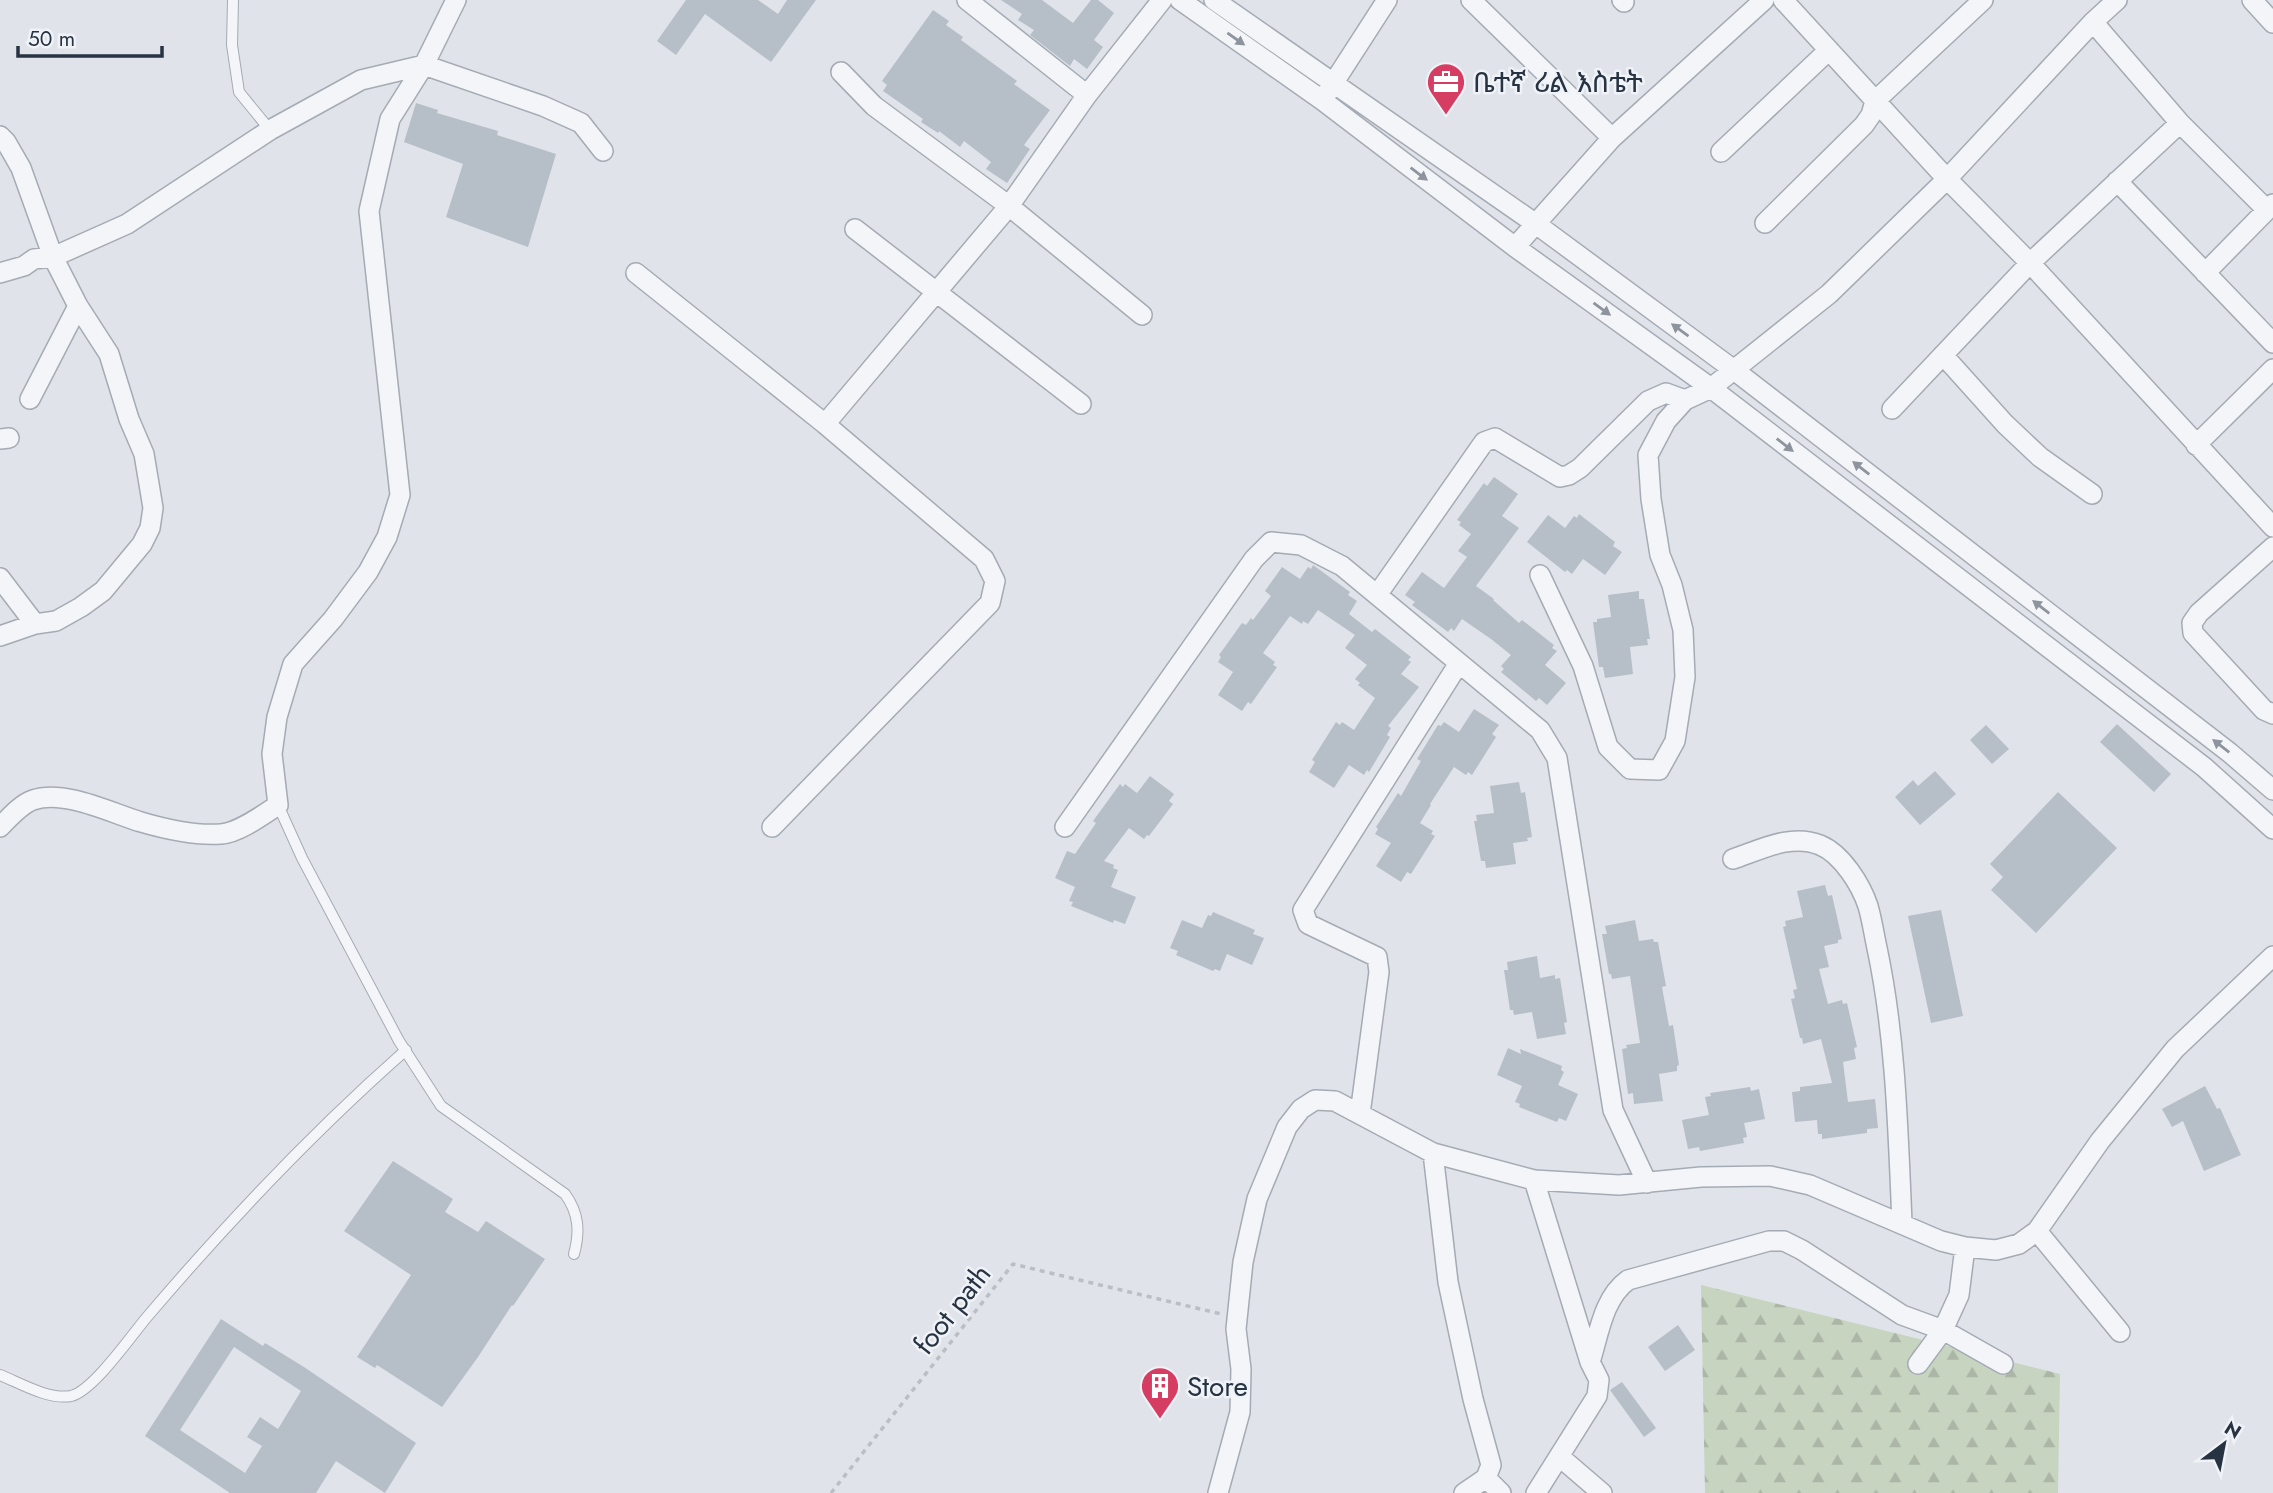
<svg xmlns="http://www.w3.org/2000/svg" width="2273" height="1493" font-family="Jost,'Noto Sans Ethiopic',sans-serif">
  <defs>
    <pattern id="forest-firs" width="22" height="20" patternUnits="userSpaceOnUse" patternTransform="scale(1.75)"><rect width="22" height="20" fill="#c7d4c0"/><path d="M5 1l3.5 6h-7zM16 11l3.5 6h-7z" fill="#abb6a6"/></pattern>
  </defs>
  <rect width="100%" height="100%" fill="#e0e4ea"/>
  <!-- forest -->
  <path fill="url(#forest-firs)" d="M1701,1285l359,89 -2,119h-353z"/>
  <!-- building -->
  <path fill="#b6bec7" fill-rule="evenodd" d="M686,0h72l20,14 9,-14h29l-45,62 -66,-48 -29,41 -19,-14z
    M1001,0h41l31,23 18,-23h7l16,13 -20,27 9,7 -16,22 -13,-10 -4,7 -40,-31 4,-5 -16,-10 4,-6z
    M933,10l16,11 -3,4 17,12 -2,3 56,41 -3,3 36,26 -26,35 6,4 -23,34 -21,-14 5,-7 -27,-21 -4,6 -21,-16 -1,2 -17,-11 2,-3 -40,-28 4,-6 -5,-4z
    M416,103l22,7 -1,3 61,18 -1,4 59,19 -28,93 -82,-30 17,-53 -59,-22z
    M1494,477l24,17 -16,22 17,12 -43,58 18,13 -1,1 26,23 3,-3 32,25 -2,3 5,3 -12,14 21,18 -19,22 -8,-7 -3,3 -35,-29 3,-3 -3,-3 10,-11 -20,-16 -29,-20 -8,12 -3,-3 -3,4 -36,-27 3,-3 -10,-7 17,-23 22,16 23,-31 -9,-6 13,-17 -12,-9 2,-3 -4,-2 27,-37 3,3z
    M1579,514l36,28 -2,4 9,6 -17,23 -22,-16 -11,15 -5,-4 -2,2 -38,-30 21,-27 17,13 9,-12 3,2z
    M1313,565l37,27 -2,3 9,6 -8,13 23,18 3,-3 36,28 -3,3 3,2 -10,12 18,13 -31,39 3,2 -4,7 3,2 -21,35 -2,-2 -3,5 -15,-10 -15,23 -25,-16 6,-10 -3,-2 24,-38 4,3 2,-3 12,8 21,-32 -17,-13 2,-2 -5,-4 12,-14 -22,-17 10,-13 -37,-25 -10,14 -5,-3 -1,3 -12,-8 -27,37 12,9 -2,3 4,2 -26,37 -3,-2 -6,9 -24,-16 15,-23 -15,-10 3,-5 -2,-2 23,-32 4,2 5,-7 2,2 18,-24 -6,-5 17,-24 18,12 8,-12 3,2z
    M1639,591v8h5l6,40h-3l1,6 -18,2 3,27 -28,4 -2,-11h-4l-6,-45h4v-3l14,-2 -3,-22z
    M1474,709l25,16 -7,9 4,3 -24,38 -4,-3 -2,3 -12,-8 -24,37 1,1 -11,18 13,8 -2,3 4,2 -24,38 -4,-2 -6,10 -25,-16 15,-23 -16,-9 3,-5 -2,-2 22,-34 3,3 20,-35 -4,-2 21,-34 3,1 3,-4 15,10z
    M2117,724l54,50 -17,18 -54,-50z
    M1986,725l23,24 -17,15 -22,-24z
    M1935,771l21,23 -36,31 -25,-28 18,-17 5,6z
    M1150,776l24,18 -5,7 4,3 -24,32 -2,-1 -3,4 -15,-11 -25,33 10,4 -1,3 5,2 -7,17 25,10 -11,27 -11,-4 -1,3 -42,-17 2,-4 -4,-1 6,-14 -20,-9 12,-27 8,3 21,-31 -3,-2 27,-37 3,3 2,-3 12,9z
    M1519,782l2,11 4,-1 7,45 -5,1 1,3 -15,2 3,21 -30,4 -1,-7h-4l-7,-40h3l-1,-6 18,-2 -4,-27z
    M2058,792l59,56 -81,85 -45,-43 12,-13 -13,-13z
    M1825,885l3,11 4,-1 10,44 -4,1v3l-14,3 5,21 -10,2 9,35 14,-4 1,4 4,-1 10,44 -3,1 2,11 -13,3 5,40 27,-3 3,29 -11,1v4l-45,6v-5h-4l-1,-14 -22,2 -3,-30 8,-1v-4l32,-4 -11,-44 -18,5 -1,-6h-2l-9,-39 4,-1 -2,-8 4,-1 -14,-62 3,-1 -1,-5 18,-4 -6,-26z
    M1941,910l22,106 -32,7 -23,-107z
    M1213,912l42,18 -2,4 11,4 -12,27 -25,-11 -7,17 -5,-2 -2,2 -37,-16 2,-4 -8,-3 12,-28 20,8 6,-13 3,1z
    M1635,920l4,21 14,-2 1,3h4l8,44 -4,1 7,39 4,-1 6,40 -2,1v5l-18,3 4,27 -29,3 -1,-11 -5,1 -6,-45 5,-1 -1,-3 14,-2 -10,-67 -18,3 -1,-5h-2l-7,-40h5l-2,-8z
    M1537,956l3,22 15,-3v4l5,-1 7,44 -3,1 2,11 -29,5 -5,-27 -18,3 -1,-5h-3l-6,-40h4l-1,-8z
    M1508,1048l13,6 -1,-5 42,17 -1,4 3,2 -6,13 20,9 -12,27 -7,-3 -2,4 -38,-15 1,-3 -5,-2 7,-16 -25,-11z
    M2205,1086l12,23 3,-1 21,47 -37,16 -21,-50 -11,6 -10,-18z
    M1750,1087l1,4 8,-2 6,30 -21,4 3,14 -4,1 1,5 -44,8 -1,-4 -11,2 -6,-29 27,-5 -4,-18 6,-1 -1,-3z
    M393,1161l60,38 -8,13 33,20 8,-11 59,38 -32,47 -1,-1 -34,52 -36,50 -65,-42 -2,3 -18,-11 54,-82 -67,-44z
    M221,1319l42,27 2,-3 39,24 112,76 -31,50 -49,-32 -20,32h-86l-85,-57zM234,1347l67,44 -23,38 -18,-12 -13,20 15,9 -17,27 -65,-43z
    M1678,1325l17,25 -30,21 -17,-24z
    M1622,1382l34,46 -12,9 -34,-47z"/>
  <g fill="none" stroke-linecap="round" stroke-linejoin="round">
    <!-- lane casing -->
    <g stroke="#a5abb4" stroke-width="12">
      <path id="lane" d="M233,0l-1,45 7,47 31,38
        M278,805l24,53 97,183 42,65 124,88c14,19 15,38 9,60
        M0,1375c20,8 48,25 71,21 22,-5 60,-60 76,-79 80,-94 166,-185 259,-267"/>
    </g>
    <!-- street casing -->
    <g stroke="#a5abb4" stroke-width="22">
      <path id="street" d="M967,0l120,95
        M1180,0l142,100 193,147 196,141 493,379 69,62
        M1214,0l322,224 198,146 496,383 43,37
        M1471,0l141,138
        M1622,0l2,2
        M2252,0l21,23
        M2093,22l24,-22
        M841,72l33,34 135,100 133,109
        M1327,93l60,-93
        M0,136l6,6 15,26 32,89 25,49 31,48 20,65 15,35 9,54 -3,20 -8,16 -39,47 -22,16 -25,14 -21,3 -35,12
        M1721,152l108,-102
        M2117,181l156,162
        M2273,204l-6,6 -87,-87 -87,-101 -146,157 83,84 243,264
        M1765,223l99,-98 7,-10 4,-14 108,-101
        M855,229l226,175
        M1515,247l97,-109 152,-138
        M0,273l24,-7 10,-7 19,-2 74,-33 143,-94 91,-50 63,-15 119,41 38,17 22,28
        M636,273l189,151 159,135 11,22 -5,22 -218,224
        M2205,273l62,-63
        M1943,355l62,69 35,33 52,37
        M30,399l48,-93
        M1892,409l138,-146 150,-140
        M825,424l184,-218 78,-111 75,-95
        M0,439l9,-1
        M2196,445l77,-76
        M2273,547l-74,66 -7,10 1,10 71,77 9,4
        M1540,575l43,91 25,81 22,22 29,1 16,-29 10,-64 -2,-47 -11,-45 -12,-30 -9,-56 -3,-44 18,-34 19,-21 26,-12 118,-94 118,-115 -164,-179
        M0,578l35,46
        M1377,595l107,-153 11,-4 65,39 9,-2 11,-7 68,-67 18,-8 19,7
        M0,827c9,-9 21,-23 33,-27 31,-11 78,13 108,22 24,7 55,14 80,12 17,-1 42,-19 57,-29l-6,-51 5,-37 16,-53 40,-45 35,-47 19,-35 13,-42 -31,-284 21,-92 34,-54 32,-65
        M1065,827l189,-268 17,-17 30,3 41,21 198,164 17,28 56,352 34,73
        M1733,859c27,-9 58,-26 87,-14 22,9 41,40 48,61 4,14 6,28 9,42 19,90 21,183 25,275
        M1360,1114l19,-142 -2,-15 -69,-33 -5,-14 156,-247
        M1433,1153l15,129 25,117 18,66 -5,13 15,15
        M1534,1180l56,182 9,18 -2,16 -61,97
        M2037,1231l83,101
        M1590,1362c9,-28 13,-64 38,-82l141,-39h15l18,9 100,65 41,15 60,34
        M1918,1364l25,-34 16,-35 6,-48
        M1560,1457l42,36
        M1218,1493l22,-81 1,-43 -5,-40 7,-67 14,-63 30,-72 14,-18 14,-9 20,1 98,52 101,27 85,5 82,-8 69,-1 40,9 131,56 24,6 31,3 23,-6 18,-13 63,-90 75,-92 98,-93
        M1464,1493l22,-15"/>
    </g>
    <!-- path -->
    <path stroke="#babfc5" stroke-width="3.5" stroke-dasharray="5 5" stroke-linecap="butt" d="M831,1493l182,-229 208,50"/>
    <!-- lane -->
    <use href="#lane" stroke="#f3f5f8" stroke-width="10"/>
    <!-- street -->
    <use href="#street" stroke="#f3f5f8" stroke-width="19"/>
  </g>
  <!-- one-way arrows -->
  <defs><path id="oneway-solid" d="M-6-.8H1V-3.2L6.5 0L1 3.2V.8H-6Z" transform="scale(1.75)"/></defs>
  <g fill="#8d949d">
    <use href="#oneway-solid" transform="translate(1236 39) rotate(35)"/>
    <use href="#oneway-solid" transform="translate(1419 174) rotate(37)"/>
    <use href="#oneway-solid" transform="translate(1602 309) rotate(36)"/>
    <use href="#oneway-solid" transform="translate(1680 330) rotate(-144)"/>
    <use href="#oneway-solid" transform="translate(1785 445) rotate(38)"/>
    <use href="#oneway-solid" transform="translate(1861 468) rotate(-142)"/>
    <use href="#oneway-solid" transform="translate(2041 607) rotate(-142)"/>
    <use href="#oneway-solid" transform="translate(2221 746) rotate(-142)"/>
  </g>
  <!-- icons -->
  <defs>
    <g id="office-pin" transform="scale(2.0125)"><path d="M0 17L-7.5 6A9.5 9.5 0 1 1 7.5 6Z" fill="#d63d62" stroke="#eff3f7"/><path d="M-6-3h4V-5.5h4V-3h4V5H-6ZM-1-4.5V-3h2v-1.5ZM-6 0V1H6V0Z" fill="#fff"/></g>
    <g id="building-pin" transform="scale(2.0125)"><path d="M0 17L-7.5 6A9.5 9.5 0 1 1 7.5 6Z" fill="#d63d62" stroke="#eff3f7"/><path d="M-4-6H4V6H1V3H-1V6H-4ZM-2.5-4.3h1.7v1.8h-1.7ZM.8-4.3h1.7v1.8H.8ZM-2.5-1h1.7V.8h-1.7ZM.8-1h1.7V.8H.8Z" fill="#fff"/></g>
  </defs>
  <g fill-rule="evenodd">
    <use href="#office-pin" x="1446" y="82"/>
    <use href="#building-pin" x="1160" y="1386"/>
  </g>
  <g text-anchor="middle" stroke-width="5" stroke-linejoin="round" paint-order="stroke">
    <!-- poi labels -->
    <g font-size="28" fill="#273342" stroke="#eff3f7" text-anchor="start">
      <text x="1473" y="92">ቤተኛ ሪል እስቴት</text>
      <text x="1187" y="1396">Store</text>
    </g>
    <!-- street labels -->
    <g font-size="28" fill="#273342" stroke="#eff3f7">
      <text transform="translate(952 1309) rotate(-52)" y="10">foot path</text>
    </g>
  </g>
  <!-- north arrow -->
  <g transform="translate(2224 1444) rotate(32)" stroke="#eff3f7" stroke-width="5" paint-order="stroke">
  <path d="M0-5L12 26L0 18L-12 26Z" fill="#273342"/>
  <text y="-10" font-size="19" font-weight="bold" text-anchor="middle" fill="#273342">N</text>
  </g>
  <!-- scale -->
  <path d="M18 46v10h144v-10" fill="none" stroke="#273342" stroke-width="3.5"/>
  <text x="28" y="46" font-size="21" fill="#273342" stroke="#eff3f7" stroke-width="5" paint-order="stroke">50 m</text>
</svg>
